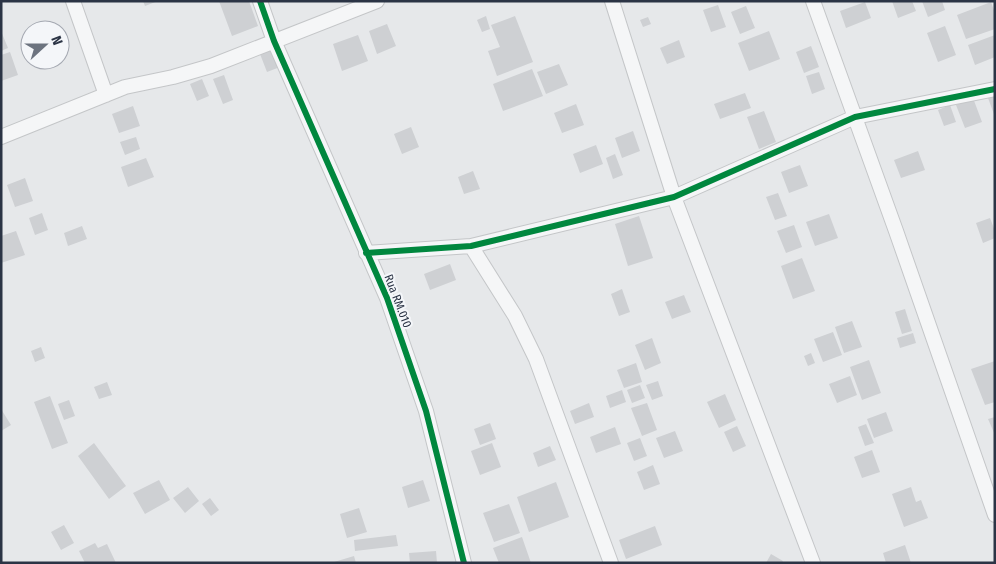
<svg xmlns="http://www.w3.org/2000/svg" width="996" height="564" font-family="'Fira Sans Condensed',sans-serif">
  <rect width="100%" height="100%" fill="#e6e8ea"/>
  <!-- building -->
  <path fill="#ced0d3" d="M143,1h15l-13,5z
    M219,1h30l9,25 -26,10z
    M892,1h20l4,10 -18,7z
    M922,1h20l3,9 -17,7z
    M865,2l6,16 -25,10 -6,-17z
    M991,2l4,11v16l-29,10 -9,-24z
    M718,5l8,22 -15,5 -8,-22z
    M746,6l9,22 -15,6 -9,-22z
    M486,16l4,13 -8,3 -5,-12z
    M515,16l18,46 -36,14 -9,-25 12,-4 -9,-22z
    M648,17l3,7 -8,3 -3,-7z
    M387,24l9,22 -19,8 -8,-23z
    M945,26l11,29 -18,7 -11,-29z
    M1,31l7,17 -7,3z
    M769,31l11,28 -31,12 -11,-28z
    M358,35l10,26 -26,10 -9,-27z
    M995,35v22l-20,8 -7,-20z
    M679,40l6,17 -18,7 -7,-16z
    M811,46l8,21 -15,6 -8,-21z
    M273,49l7,18 -13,5 -7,-18z
    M10,52l8,23 -17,6v-26z
    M559,64l9,21 -22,9 -9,-22z
    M532,69l11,27 -40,15 -10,-27z
    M819,72l6,17 -13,5 -6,-18z
    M224,75l9,25 -10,4 -10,-25z
    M202,79l7,17 -12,5 -7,-17z
    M745,93l6,15 -31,11 -6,-15z
    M995,95v22l-7,-19z
    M973,98l9,24 -17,6 -9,-23z
    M576,104l8,21 -22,8 -8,-20z
    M950,105l6,17 -12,4 -6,-16z
    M133,106l7,20 -21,7 -7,-19z
    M764,111l12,31 -17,7 -12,-32z
    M411,127l8,20 -17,7 -8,-20z
    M633,131l7,20 -18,7 -7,-20z
    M136,137l4,12 -15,6 -5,-13z
    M596,145l7,19 -23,9 -7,-19z
    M918,151l7,19 -24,8 -7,-18z
    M615,154l8,21 -10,4 -7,-21z
    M146,158l8,19 -26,10 -7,-20z
    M800,165l8,21 -19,7 -8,-21z
    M473,171l7,18 -16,5 -6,-17z
    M25,178l8,23 -18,6 -8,-22z
    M778,193l9,23 -12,4 -9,-23z
    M42,213l6,17 -13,5 -6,-17z
    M829,214l9,24 -23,8 -9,-24z
    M639,216l14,42 -25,8 -13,-42z
    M990,218l5,13v7l-12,5 -7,-20z
    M794,225l8,22 -16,6 -9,-22z
    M82,226l5,13 -19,7 -4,-13z
    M16,231l9,24 -24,8v-27z
    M802,258l13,33 -22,8 -12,-33z
    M450,264l6,16 -26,10 -6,-16z
    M622,289l8,23 -11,4 -8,-22z
    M684,295l7,17 -19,7 -7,-17z
    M905,309l7,22 -10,3 -7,-22z
    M852,321l10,26 -18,6 -9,-26z
    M833,332l9,23 -19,7 -9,-23z
    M913,333l3,10 -16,5 -3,-10z
    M652,338l9,25 -16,7 -10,-25z
    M41,347l4,11 -10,4 -4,-11z
    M811,353l4,10 -7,3 -4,-10z
    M869,360l12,33 -19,7 -12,-33z
    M995,361v41l-10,3 -14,-36z
    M636,363l6,19 -18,6 -7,-18z
    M850,376l7,19 -20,8 -8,-19z
    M658,381l5,15 -11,4 -6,-15z
    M107,382l5,13 -13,4 -5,-12z
    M640,385l5,13 -13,5 -5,-13z
    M622,390l4,12 -16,6 -4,-12z
    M725,394l11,26 -17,8 -12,-26z
    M50,396l18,47 -16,6 -18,-47z
    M69,400l6,16 -11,4 -6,-16z
    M589,403l5,14 -19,7 -5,-13z
    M647,403l10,27 -15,6 -11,-28z
    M1,409l10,16 -10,6z
    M886,412l7,19 -19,7 -7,-19z
    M995,417v18l-7,-16z
    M490,423l6,16 -16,6 -6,-16z
    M866,424l8,19 -9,3 -7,-19z
    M737,426l9,20 -13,6 -9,-20z
    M615,427l6,17 -25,9 -6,-16z
    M675,431l8,20 -19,7 -8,-20z
    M640,438l7,18 -13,5 -7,-18z
    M94,443l32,43 -17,13 -31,-43z
    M492,443l9,24 -21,8 -9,-24z
    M550,446l6,14 -18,7 -5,-14z
    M872,450l8,22 -18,6 -8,-21z
    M653,465l7,19 -16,6 -7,-18z
    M159,480l11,20 -25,14 -12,-21z
    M423,480l7,21 -22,7 -6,-21z
    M556,482l13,35 -40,15 -12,-35z
    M188,487l11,14 -14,12 -12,-15z
    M911,487l5,15 5,-2 7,18 -24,9 -12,-33z
    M210,498l9,12 -8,6 -9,-12z
    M509,504l11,29 -26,9 -11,-29z
    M359,508l8,24 -20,6 -7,-24z
    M64,525l10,18 -13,7 -10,-18z
    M655,526l7,19 -36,14 -7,-19z
    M396,535l2,11 -43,5 -1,-11z
    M522,537l9,26h-32l-6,-15z
    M95,543l3,5 9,-4 9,19h-31l-6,-12z
    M905,545l6,18h-25l-3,-10z
    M436,551l1,12h-27l-1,-10z
    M771,554l12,7 -1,2h-16z
    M354,556l2,7h-22v-1z"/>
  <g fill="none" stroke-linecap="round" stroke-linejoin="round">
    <!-- minor casing -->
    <g stroke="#c4c6c8" stroke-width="16">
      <path id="minor" d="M73,1l33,94
        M260,1l14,40 113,257 39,113 38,152
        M612,1l62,196 139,366
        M813,1l83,230 99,284
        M1,137l124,-50 48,-10 38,-11 166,-65
        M471,246l44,70 21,43 75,204
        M366,253l105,-7 203,-49 181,-80 140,-28"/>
    </g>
    <!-- minor -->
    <use href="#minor" stroke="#f5f6f7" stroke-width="14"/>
    <!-- cycleway casing -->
    <g stroke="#f4f6f9" stroke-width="9">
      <path id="cycleway" d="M260,1l14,40 113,257 39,113 38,152
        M366,253l105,-7 203,-49 181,-80 140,-28"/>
    </g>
    <!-- cycleway -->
    <use href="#cycleway" stroke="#00873e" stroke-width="6"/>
  </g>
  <g text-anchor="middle" stroke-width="4" stroke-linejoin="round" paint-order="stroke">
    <!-- street labels -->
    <g font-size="12" fill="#2b3445" stroke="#f4f6f9">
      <text transform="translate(398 301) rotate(69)" y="4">Rua RM.010</text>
    </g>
  </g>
  <!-- border -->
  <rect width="996" height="564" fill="none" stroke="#2b3445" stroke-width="5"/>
  <!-- north arrow -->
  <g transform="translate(45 45) rotate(69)"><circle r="24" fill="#f4f6f9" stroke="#a4a8b1"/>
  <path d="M0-4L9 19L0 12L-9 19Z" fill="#6c737f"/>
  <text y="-8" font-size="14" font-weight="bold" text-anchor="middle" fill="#2b3445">N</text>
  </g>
</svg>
